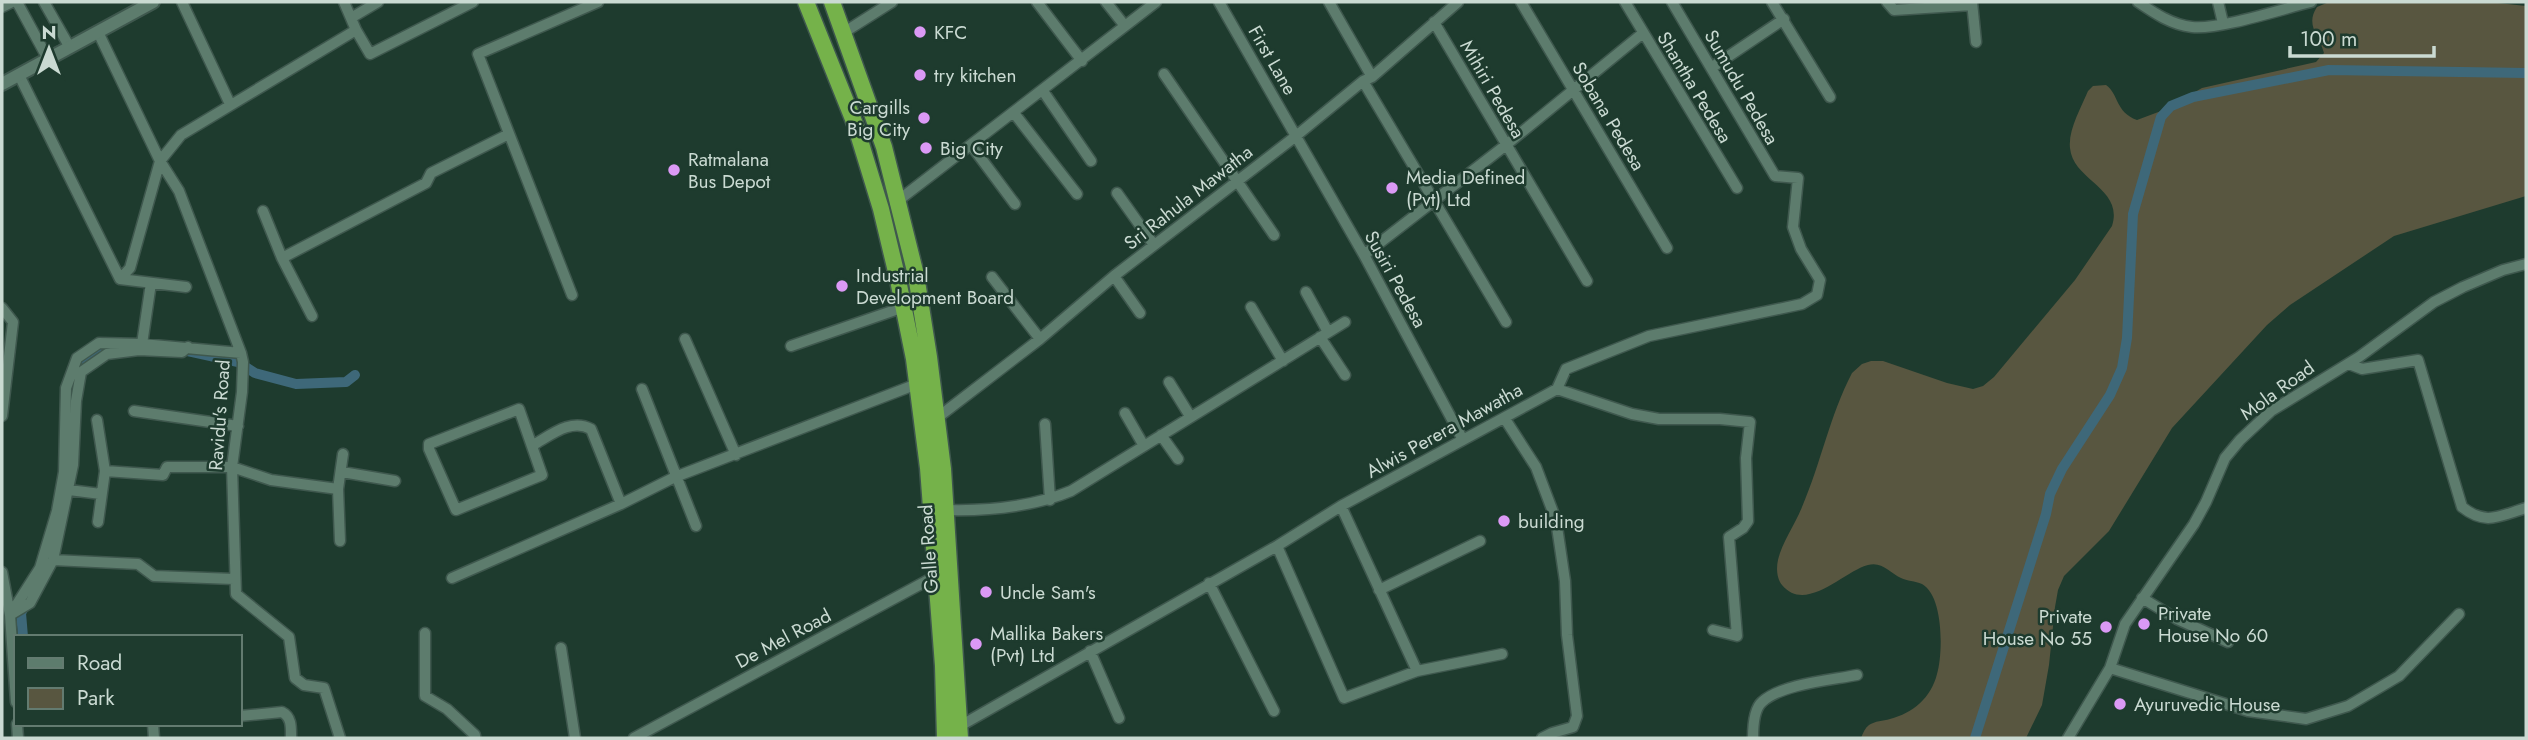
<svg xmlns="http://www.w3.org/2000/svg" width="2528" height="740" font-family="Jost,sans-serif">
  <rect width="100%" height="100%" fill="#1e3b2e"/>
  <!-- green -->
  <path fill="#585640" d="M2329,2h160l37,4v190l-132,40 -104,69 -23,20 -95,103 -63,103 -45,45 -6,14 -3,17 -6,58 -7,40 -16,33h-165c2,-5 4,-10 8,-13 6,-4 14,-4 21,-6 23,-6 41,-21 47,-45 6,-20 7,-78 -15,-90 -7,-3 -15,-3 -21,-6 -11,-5 -19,-17 -33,-13 -24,6 -62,49 -86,20 -5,-6 -6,-16 -4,-25 4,-18 17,-35 24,-53 19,-44 28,-92 50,-134l10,-9 9,-3h12l64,22 26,6 10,-3 11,-9 81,-97 37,-54c12,-38 -39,-45 -42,-78 -2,-18 11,-40 18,-57l5,-5 13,-1c13,9 9,27 31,35l24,-9 41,-23 114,-26 8,-9c-5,-18 -19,-28 -7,-46z"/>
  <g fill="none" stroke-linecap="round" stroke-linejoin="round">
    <!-- canal -->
    <path stroke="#3e6879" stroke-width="10" d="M183,350l55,12 17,11 41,11 50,-2 9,-7
      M70,422c2,-41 3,-69 50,-75
      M23,637l-2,-24 5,-9
      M1975,738l71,-224 4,-20 12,-25 48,-74 12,-27 5,-30 6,-124 28,-97 10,-11 22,-9 136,-27 197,3"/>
    <!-- minor casing -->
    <g stroke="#3f584e" stroke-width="13">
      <path id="minor" d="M17,2l31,57
        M44,2l25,44
        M182,2l48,102
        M344,2l12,28 14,24 103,-52
        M1037,2l45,59
        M1219,2l145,253 99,185
        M1329,2l43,75
        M1521,2l146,246
        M1625,2l112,186
        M1772,2l58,95
        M1887,2l7,8 78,-5
        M1972,2l4,40
        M2138,2c16,11 34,23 54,25 27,3 90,-18 119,-25
        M2218,2l5,21
        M2,7l10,-5
        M351,18l27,-16
        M1434,22l153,259
        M1125,26l31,-24
        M98,32l62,129 19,30 62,162 2,9 -1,30 -10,75 4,127 53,43 6,41 9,7 20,3 16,50
        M843,33l49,-31
        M1711,68l73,-49
        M1164,74l110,161
        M19,75l101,204 10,-11 30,-107 21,-26 175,-105
        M1363,81l143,241
        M1043,91l48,70
        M1014,113l63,81
        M971,145l44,59
        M1117,193l37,52
        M895,203l230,-177 -19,-24
        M263,211l19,47 30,58
        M1364,255l142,-110 137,-112
        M282,258l144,-75 5,-10 78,-39
        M1114,276l26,37
        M992,277l48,62
        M120,279l66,8
        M1306,292l22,40
        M572,295l-94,-241 120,-52
        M1251,307l32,54
        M2,308l11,14 -11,94
        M1320,337l25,38
        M685,339l51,116
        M142,344l9,-61
        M791,346l113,-39
        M188,347l-6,5 -43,-2 -32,4 -26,18 -5,29 -3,64 -20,95 -23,43 -20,12 30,-47 17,-57 7,-39 2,-84 11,-30 22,-15 43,1 99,9
        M2349,364l13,5 56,-9 44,147c24,19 37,9 64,1
        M1169,382l21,34
        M642,389l54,137
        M1557,389l9,-20 83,-33 153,-32 15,-9 3,-15 -19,-31 -8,-22 5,-49 -23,-2 -103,-174
        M519,409l23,66 -86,35 -27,-61v-5z
        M134,411l104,15
        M1125,413l19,33
        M937,418l103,-79 74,-63 182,-140 67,-55 9,-4 86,-75
        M1505,419l31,48 20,53 9,61 2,54 10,81 -4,11 -21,6 -10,5
        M97,420l8,51 -7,51
        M1045,424l5,76
        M1161,435l17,24
        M533,445c18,-10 38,-27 58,-16l30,75
        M105,471l58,4 4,-8h65l39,13 67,9
        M342,472l53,9
        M69,490l32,4
        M1341,506l76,165
        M947,510c41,1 85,-3 124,-19l274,-169
        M340,541l-2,-52 5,-35
        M1277,546l67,152 73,-27 85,-17
        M53,560l85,4 16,12 80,3
        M2,572l8,43 6,87
        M452,578l169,-74 54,-27 242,-93
        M1209,583l65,128
        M1379,590l101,-49
        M2142,598l35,21 51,23
        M425,633v63l22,13 28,26v3
        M561,648l14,90
        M1090,651l29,67
        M2110,668l138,43 58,8 42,-13 51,-30 60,-62
        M240,716l42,-4c10,5 9,16 9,26
        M17,724l1,14
        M153,724l1,14
        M960,726l317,-180 64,-40 216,-117 75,25 27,5h61l30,3 -4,36 2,63 -5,7 -14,9 8,99 -24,-6
        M634,738l300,-161h5
        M1753,738c0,-10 1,-29 9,-36 19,-18 70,-22 95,-27
        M2068,738l42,-70 15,-44 69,-100 12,-22 19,-44 15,-18 31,-29 88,-54 75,-55 29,-15 40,-17 23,-6"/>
    </g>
    <!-- tertiary casing -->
    <g stroke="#3f584e" stroke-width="16">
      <path id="tertiary" d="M2,84l151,-82"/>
    </g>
    <!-- trunk casing -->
    <g stroke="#3f584e" stroke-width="19">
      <path id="trunk" d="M806,2l49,122 26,85 17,71 16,79 14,109 15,198 2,72
        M832,2l52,145 32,128 13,82 14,112 17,269"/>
    </g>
    <!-- minor -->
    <use href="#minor" stroke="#5d7c6d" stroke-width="10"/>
    <!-- tertiary -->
    <use href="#tertiary" stroke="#5d7c6d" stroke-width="12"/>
    <!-- trunk -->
    <use href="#trunk" stroke="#75b24a" stroke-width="16"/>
  </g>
  <!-- markers -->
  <g fill="#db99f5" stroke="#1e3b2e" stroke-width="2.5">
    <circle cx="920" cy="32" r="7"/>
    <circle cx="920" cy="75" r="7"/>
    <circle cx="924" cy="118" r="7"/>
    <circle cx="926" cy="148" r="7"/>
    <circle cx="674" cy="170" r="7"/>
    <circle cx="1392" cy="188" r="7"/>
    <circle cx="842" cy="286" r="7"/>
    <circle cx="1504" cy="521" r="7"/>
    <circle cx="986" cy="592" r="7"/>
    <circle cx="2144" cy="624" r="7"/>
    <circle cx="2106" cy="627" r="7"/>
    <circle cx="976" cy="644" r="7"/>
    <circle cx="2120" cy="704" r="7"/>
  </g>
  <g text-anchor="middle" stroke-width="5" stroke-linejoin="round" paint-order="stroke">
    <!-- poi labels -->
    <g font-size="19" fill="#cadad2" stroke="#1e3b2e" text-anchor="start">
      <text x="934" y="39">KFC</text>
      <text x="934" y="82">try kitchen</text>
      <text x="910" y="114" text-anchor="end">Cargills<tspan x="910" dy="22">Big City</tspan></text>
      <text x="940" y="155">Big City</text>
      <text x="688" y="166">Ratmalana<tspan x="688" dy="22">Bus Depot</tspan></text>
      <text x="1406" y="184">Media Defined<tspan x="1406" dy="22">(Pvt) Ltd</tspan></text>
      <text x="856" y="282">Industrial<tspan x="856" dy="22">Development Board</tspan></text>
      <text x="1518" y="528">building</text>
      <text x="1000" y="599">Uncle Sam's</text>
      <text x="2158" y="620">Private<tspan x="2158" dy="22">House No 60</tspan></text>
      <text x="2092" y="623" text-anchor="end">Private<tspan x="2092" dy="22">House No 55</tspan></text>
      <text x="990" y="640">Mallika Bakers<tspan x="990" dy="22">(Pvt) Ltd</tspan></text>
      <text x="2134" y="711">Ayuruvedic House</text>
    </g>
    <!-- street labels -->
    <g font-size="19" fill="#cadad2" stroke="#1e3b2e">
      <text transform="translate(1273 60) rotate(60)" y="7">First Lane</text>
      <text transform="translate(1695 87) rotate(59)" y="7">Shantha Pedesa</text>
      <text transform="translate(1742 87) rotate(60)" y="7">Sumudu Pedesa</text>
      <text transform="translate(1493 89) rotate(60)" y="7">Mihiri Pedesa</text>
      <text transform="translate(1609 116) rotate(59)" y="7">Sobana Pedesa</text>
      <text transform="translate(1188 197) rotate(-38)" y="7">Sri Rahula Mawatha</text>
      <text transform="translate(1396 279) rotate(61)" y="7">Susiri Pedesa</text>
      <text transform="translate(2277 390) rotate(-36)" y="7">Mola Road</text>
      <text transform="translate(219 415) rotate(-86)" y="7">Ravidu's Road</text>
      <text transform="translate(1444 430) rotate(-29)" y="7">Alwis Perera Mawatha</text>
      <text transform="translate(928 549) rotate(-94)" y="7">Galle Road</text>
      <text transform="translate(783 638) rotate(-28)" y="7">De Mel Road</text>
    </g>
  </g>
  <!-- border -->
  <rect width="2528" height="740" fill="none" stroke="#cadad2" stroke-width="7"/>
  <!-- legend -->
  <rect x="14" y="635" width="228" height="91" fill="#1e3b2e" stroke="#637b70" stroke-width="2"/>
  <rect x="28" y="658" width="35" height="10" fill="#5d7c6d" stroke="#637b70" stroke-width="2"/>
  <text x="77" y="670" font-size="21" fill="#cadad2">Road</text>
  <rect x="28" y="688" width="35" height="21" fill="#585640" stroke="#637b70" stroke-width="2"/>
  <text x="77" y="705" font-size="21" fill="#cadad2">Park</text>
  <!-- north arrow -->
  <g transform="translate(49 49)" stroke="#1e3b2e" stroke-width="5" paint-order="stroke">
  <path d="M0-5L12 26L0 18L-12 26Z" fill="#cadad2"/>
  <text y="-10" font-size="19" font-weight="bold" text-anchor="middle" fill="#cadad2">N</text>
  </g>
  <!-- scale -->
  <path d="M2290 46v10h144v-10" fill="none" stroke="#cadad2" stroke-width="3.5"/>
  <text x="2300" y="46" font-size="21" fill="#cadad2" stroke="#1e3b2e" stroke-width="5" paint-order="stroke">100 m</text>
</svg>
